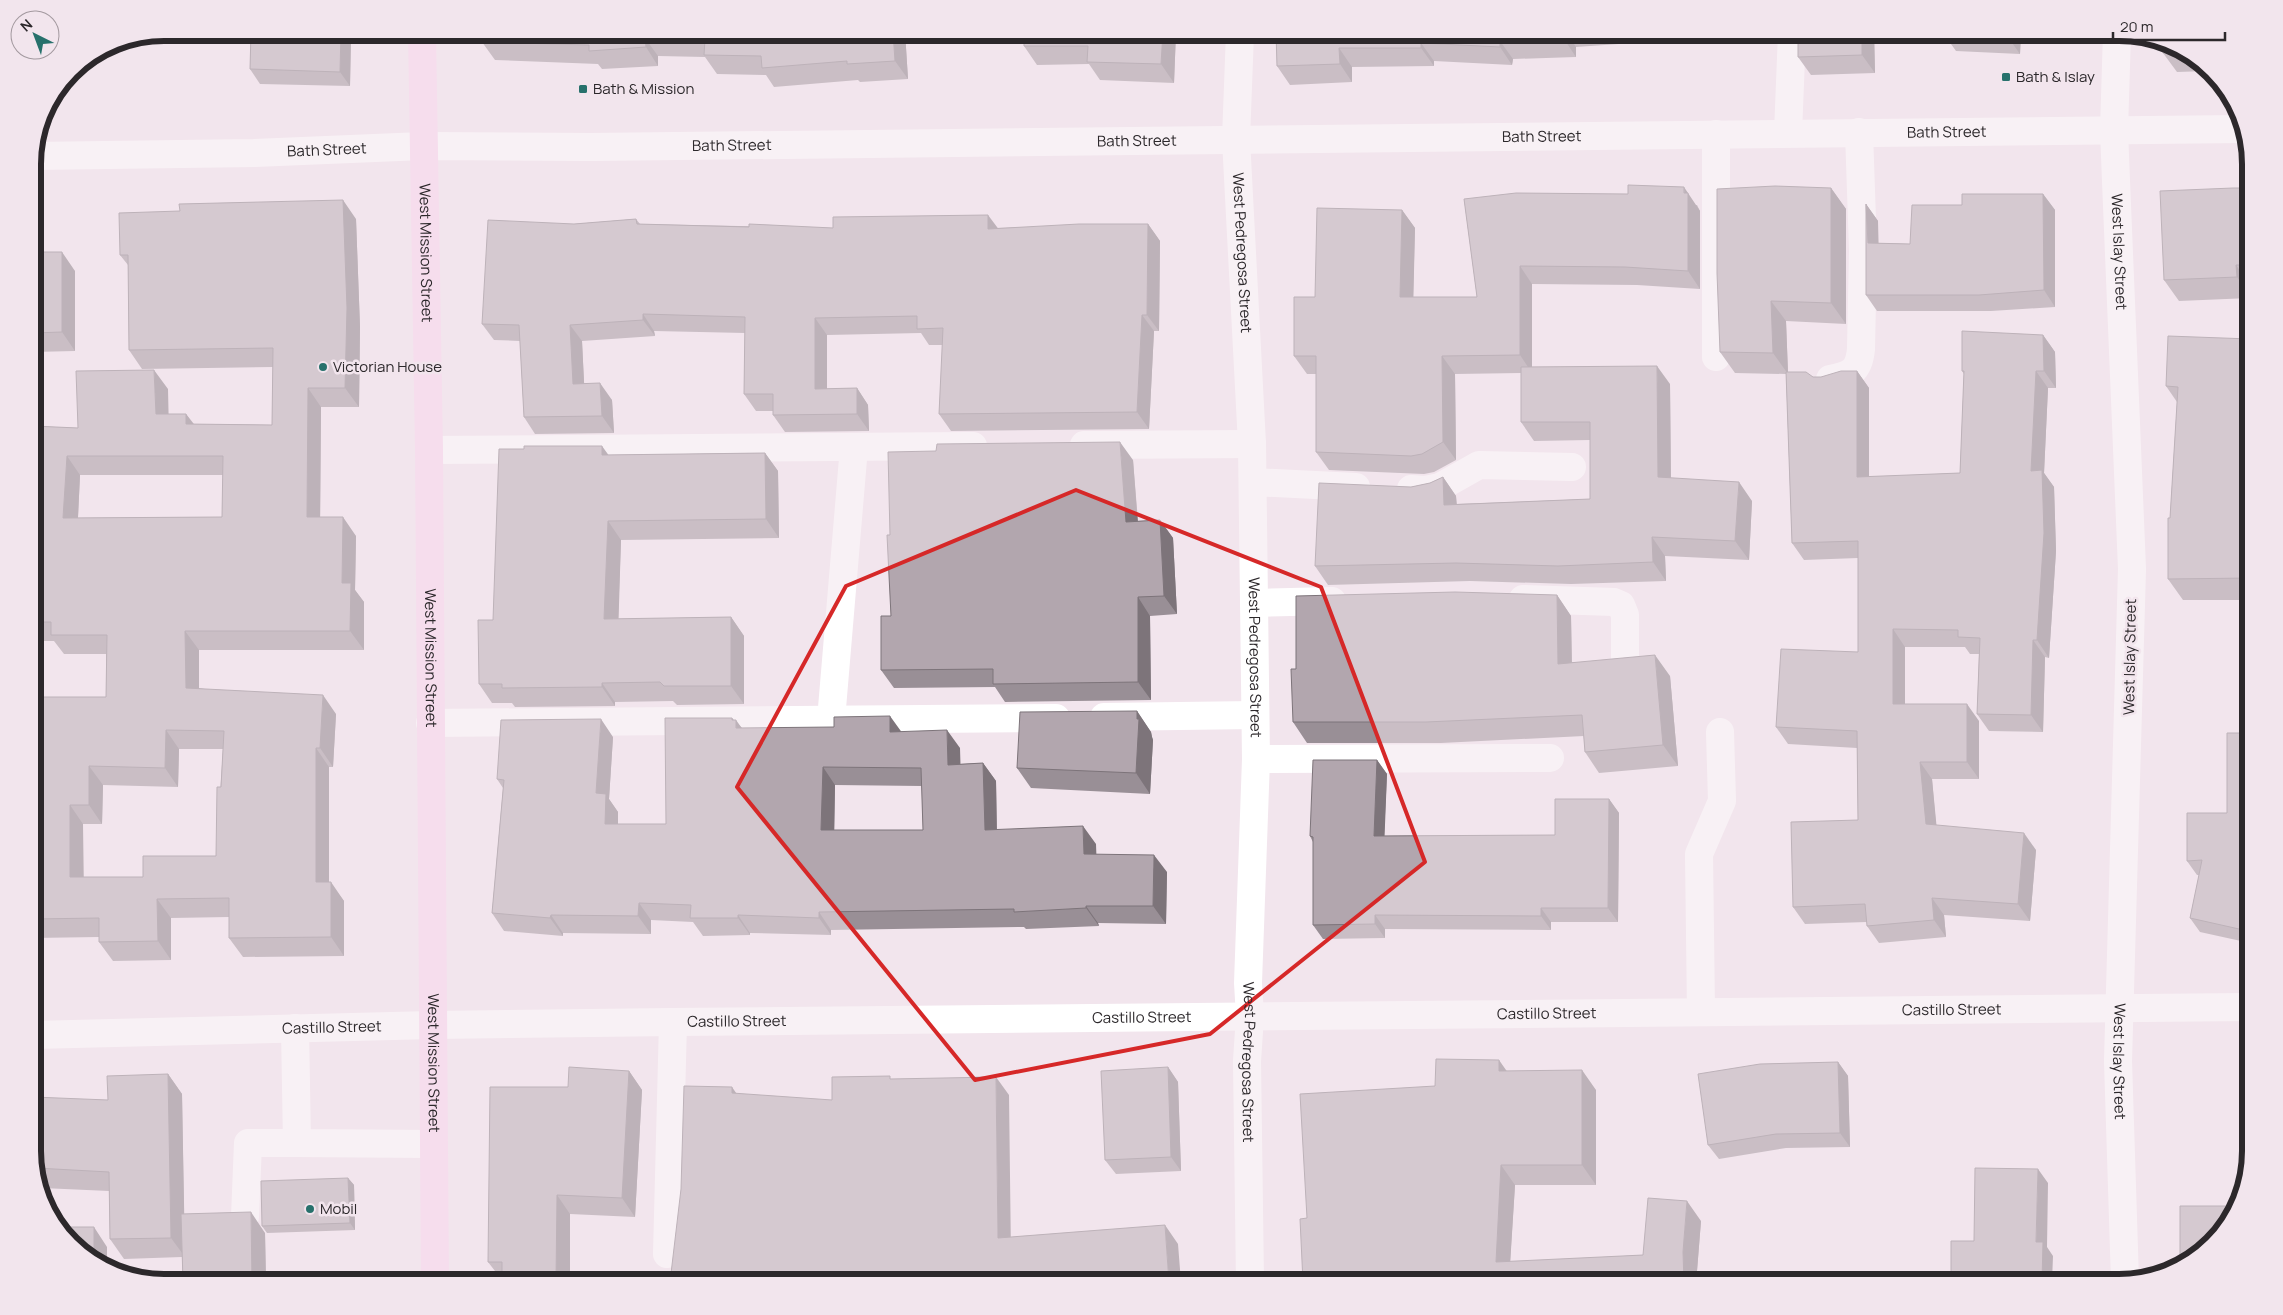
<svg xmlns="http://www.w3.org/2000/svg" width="2283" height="1315" font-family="Manrope,sans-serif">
  <rect width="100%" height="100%" fill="#f2e5ed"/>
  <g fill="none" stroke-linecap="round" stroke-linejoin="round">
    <!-- minor -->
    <g stroke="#fff" stroke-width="28">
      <path id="s1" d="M1240,33l-4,106 16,305 4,315 -8,224 2,33 -3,45 3,221"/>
      <path id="s2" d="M2117,33l-3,97 2,51 16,388 -14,492 7,220"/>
      <path d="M1788,133l4,-100"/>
      <path d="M1716,134v223"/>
      <path id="s3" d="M33,156l221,-3 169,-7 168,1 1650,-18"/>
      <path d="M1830,379c21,-4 29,-8 31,-30l2,-99 -4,-118"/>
      <path d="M1084,445l168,-1"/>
      <path d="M429,450l544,-4"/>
      <path d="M1253,482l103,5"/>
      <path d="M1411,489l14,1 15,-3 39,-22 93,2"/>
      <path d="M1523,599l91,3 7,3 4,10v42"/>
      <path d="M1254,603l78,-2"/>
      <path d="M1104,717l151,-2"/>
      <path d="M831,720l23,-273"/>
      <path d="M430,723l626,-5"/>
      <path d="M1256,759l294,-1"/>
      <path d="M1701,1012l-2,-158 23,-53 -2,-69"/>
      <path d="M295,1028l2,115 136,1"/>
      <path id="s4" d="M33,1035l399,-10 241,-3 1577,-15"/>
      <path d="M245,1217l3,-74h49"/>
      <path d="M667,1254l6,-232"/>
    </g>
    <!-- major -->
    <path stroke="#fad3ed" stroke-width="28" id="s5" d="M422,33l7,417 6,832"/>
  </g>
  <!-- wall -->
  <path fill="#998f96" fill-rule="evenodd" d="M251,32h98l2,3 -1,51 -90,-2 -10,-15z
    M905,32l3,47 -48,3 -2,-2 -84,7 -8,-12 -49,-1 -12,-17 -47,-1v10l-56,3 -4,-5 -103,-4 -13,-18z
    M1024,32h152l-2,51 -74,-3 -11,-16 -52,1 -13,-19z
    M1276,32h442l-29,3 1,4 -114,8v10l-63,2 -1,6 -78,-4v5l-82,1v15l-62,3 -13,-19z
    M1874,32l1,41 -64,2 -13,-18z
    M1946,32h75l-1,22 -64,-3 -10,-14z
    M2184,50l23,21 -30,1 -14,-19z
    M1831,188l15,21v115l-60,-3 2,51 25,5h8l36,-6 12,17v89l91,-4 4,-99 -2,-3 81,-36 12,17 1,36h-8l-4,85 10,14 2,64 -7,107 -4,-1 -2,75 -54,-1 -12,-17 2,-60h-9l-5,-7h-60v57l74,17v58h-47l4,46 100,25 -6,71 -86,-6 2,22 -67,6 -12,-17v-4l-62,2 -12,-17 65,-87 -1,-72 -69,-4 -12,-17 82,-75v-94l-54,2 -12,-17 -6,-169 -51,-1 -15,-21z
    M2250,188v110l-71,3 -15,-21z
    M2043,194l12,16v97l-64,4h-114l-11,-16v-91l12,17v22l32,1 52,-39z
    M1464,199l233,6 3,6v78l-63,-4 -105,-1v83l138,17 1,94 81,23 -3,59 -84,-4 1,25 -95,3 -101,-3 -142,4 -13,-19 96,-79 19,-4 13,-6 13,19 1,8 133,-5v-59l-56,1 -13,-19v-49l-66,1 1,86 -22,12 -10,2 -95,-4 -13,-18v-78h-9l-13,-18 21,-59 87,-87 13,18 -2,69h64z
    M356,219l4,108 -1,80h-38l-1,110 36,19 -1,54 9,12v48h-165v38l137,26 -3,53h-4v115l15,19v55l-101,1 -14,-19v-21l-58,1v42l-58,1 -14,-19v-5l-66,1v-241h73v-43h-42l-10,-13h-21v-215l45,2 90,-39v25h18l8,10 78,1 1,-58 -131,2 -13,-19 -1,-85 -8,-10zM80,475h143l-1,42 -144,1zM179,749h44l-7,107 -73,21h-60v-53h19l1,-39 75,2z
    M636,219l4,5 193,4h164l151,-4 12,17 -1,90h-5l-5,98 -198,2 -12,-17 4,-69h-14l-8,-12 -94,2v54l30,-1 11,17 1,26 -84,1 -12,-17v-4h-17l-12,-17 1,-61 -91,-2 1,5 -73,5 2,43 28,16 2,33 -79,1 -11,-17 -4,-76 -26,-1 -12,-16 92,-100z
    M33,252l42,19v80l-42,1z
    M2250,339v261h-67l-15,-21 2,-61 7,-116 -11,-16z
    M765,453l13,18 1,67 -158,2 -3,79 113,-2 13,19v68l-67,1 -4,-4 -58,1v4l-100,1 -3,-4h-20l-13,-19 14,-64 115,-165z
    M1133,460l5,61 22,-1 13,18 4,76 -27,2 1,84 -146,2 -10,-15 -101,1 -13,-18 10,-54 -1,-81z
    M1557,595l14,21 1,46 98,14 8,90 -79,7 -14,-21 -1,-16 -143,7h-134l-14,-21 3,-53z
    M1137,711l14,21 1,5 1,3 -3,54 -119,-6 -14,-20z
    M732,718l10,10 159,4 59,16v16l23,-1 13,18 1,49 99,14v10l71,18 -1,52 -68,-1 1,3 -73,3 -2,-2 -193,3v5l-81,-2v2l-47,1 -10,-14 -42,-2v14l-88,-1v3l-59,-5 -12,-18 11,-125 -6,-9 116,-42 -4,62 9,13v12h48zM835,785l87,1 1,44h-89z
    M2250,733v210l-50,-11 -10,-14 9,-43h-2l-10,-14 40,-48z
    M1377,760l10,14 -3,62 171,-1 54,-36 10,14 -1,109h-67v8l-166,-1v9l-62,1 -10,-14v-83l-3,-6z
    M1838,1062l10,14 2,71 -64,1 -67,11 -11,-14z
    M1168,1067l10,15 3,89 -65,3 -11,-14z
    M629,1071l13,19 -7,127 -65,-3v68h-68v-2l-14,-18 80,-175z
    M1506,1071l90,19v95h-81l-5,77 133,-7 58,-34 -4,50 -394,11 4,-64 128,-132z
    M168,1074l14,20 2,120 81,19 1,49h-83l-1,-25 -58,2 -14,-20 -1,-48 -67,-3 -9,-29 75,-59z
    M348,1178l6,7 1,45 -88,3 -5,-7z"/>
  <!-- shaded-wall -->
  <path fill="#7d747a" d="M341,32h8l2,3 -1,51 -10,-14z
    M893,32h12l3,47 -13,-18z
    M1163,32h13l-2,51 -13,-19z
    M1563,32h3l10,15v10l-12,-18z
    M1685,32h3l1,3 1,4z
    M1862,32h12l1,41 -13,-18z
    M2010,32h11l-1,22 -10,-14z
    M645,38l13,18v10l-12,-19z
    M1500,41l13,18 -1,6 -12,-18z
    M1421,43l13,18v5l-13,-18z
    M1339,48l13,19v15l-12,-18z
    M1684,187l16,24v78l-12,-18z
    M1831,188l15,21v115l-15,-21z
    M2043,194l12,16v97l-11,-17z
    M343,200l13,19 4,108 -1,80 -14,-19z
    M1866,204l12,17 1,39 -11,-17z
    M1402,210l13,18 -2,87 -13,-18z
    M988,215l12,16 -12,-2z
    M1148,224l12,17 -1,90 -12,-16z
    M62,252l13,19v80l-13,-19z
    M2236,265l14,20v11l-13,-19z
    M1520,266l12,18v89l-12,-18z
    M1771,301l15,20 2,53 -15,-21z
    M643,314l11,17 1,5 -12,-16z
    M1142,315l12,16 -5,98 -12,-17z
    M815,318l12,17v71l-12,-17z
    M570,325l12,16 3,60 -12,-17z
    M2043,335l12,17 1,36 -12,-17z
    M1442,356l13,18 1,86 -13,-18z
    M1657,366l13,18 1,112 -13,-19z
    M154,370l14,19 1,44 -13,-19z
    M1857,371l12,17v106l-12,-17z
    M2036,371l12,17 -4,85 10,14 2,64 -7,107 -12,-18 -6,-169z
    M600,383l12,17 2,33 -12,-17z
    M308,388l13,19 -1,129 -13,-19z
    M857,388l11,17 1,26 -12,-17z
    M186,414l14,19 -14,-9z
    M1120,442l13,18 6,80 -13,-18z
    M602,446l13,18 -13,-9z
    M765,453l13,18 1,67 -13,-19z
    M67,456l13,19 -3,62 -14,-19z
    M1443,477l13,19 1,28 -13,-19z
    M1739,482l13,19 -3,59 -14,-19z
    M343,517l13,19 -1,54 9,12v48l-14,-19 -8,-48z
    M1160,520l13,18 4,76 -13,-18z
    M608,521l13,19 -3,97 -14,-18z
    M1652,537l13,19 1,25 -13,-19z
    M1557,595l14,21 1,68 -14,-20z
    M1138,597l12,19 1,84 -13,-18z
    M731,617l13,19v68l-13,-18z
    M1893,629l12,18v74l-12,-17z
    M185,631l14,19v56l-13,-18z
    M2033,640l12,17 -2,75 -12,-17z
    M1655,655l15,21 8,90 -15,-21z
    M602,683l13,19v4l-13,-19z
    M323,695l13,19 -3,53 -13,-19z
    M1967,704l12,17v58l-12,-17z
    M1137,711l14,21 1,5 1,3 -3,54 -14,-21z
    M890,716l13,18 -13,-2z
    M732,718l4,6v-4l13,18v7l-17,-25z
    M601,719l12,18 -4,62 9,13v30l-13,-18 -9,-31z
    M166,730l13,19 -1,38 -13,-19z
    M947,730l13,18 1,34 -13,-17z
    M316,748l13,19v134l-13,-19z
    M1377,760l10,14 -3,76 -10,-14z
    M1920,762l12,17 6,62 -12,-17z
    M983,763l13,18 1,67 -12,-18z
    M89,766l14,19 -1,39 -13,-19z
    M823,767l12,18 -1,63 -13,-18z
    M1609,799l10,14 -1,109 -10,-14z
    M70,805l13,19 1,72 -14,-19z
    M1083,826l13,18 1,28 -13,-18z
    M2024,833l12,17 -6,71 -12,-17z
    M1154,855l13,17 -1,52 -13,-18z
    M331,882l13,19v55l-13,-19z
    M1932,898l12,17 2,22 -12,-17z
    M157,899l14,19v42l-13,-19z
    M639,903l12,17v14l-13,-18z
    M1086,906l12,17 1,3 -13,-18z
    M1541,908l10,14v8l-10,-14z
    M819,912l12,18v5l-12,-17z
    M551,915l12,18v3l-13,-18z
    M738,915l12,18v2l-12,-17z
    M1375,915l10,14v9l-10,-14z
    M2250,920v14l-2,-3z
    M1499,1060l14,20 -14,-9z
    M1838,1062l10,14 2,71 -10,-14z
    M1168,1067l10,15 3,89 -10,-14z
    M1582,1070l14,20v95l-14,-20z
    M629,1071l13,19 -7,127 -13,-19z
    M168,1074l14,20 3,163 -14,-19z
    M996,1077l13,18 2,162 -13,-19z
    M732,1087l13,19 -13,-13z
    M1501,1165l14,20 -6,97 -13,-20z
    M2038,1169l10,14 -1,64 6,9 -1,26h-10l-6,-40z
    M348,1178l6,7 1,45 -5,-7z
    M557,1195l13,19v68h-14z
    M1687,1201l14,20 -4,50v11h-13l-1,-30z
    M251,1212l14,21 1,49h-14z
    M1165,1225l13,19 3,38h-12z
    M94,1227l13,20v20l-8,-2 -5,-5z"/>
  <!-- building -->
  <path fill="#b2a6ae" stroke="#7d747a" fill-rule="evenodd" d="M251,32h90l-1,40 -90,-3z
    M482,32h411l2,29 -48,3v-3l-85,7 -1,-12 -57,-1 1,-16 -60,-1 1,9 -57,4v-6l-107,-3z
    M1024,32h139l-2,32 -74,-2 1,-16h-64z
    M1276,32h287l1,7 -64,2v6l-79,-4v5h-82l1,16 -63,2z
    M1798,32h64v23l-64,2z
    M1946,32h64v8l-64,-3z
    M2163,44l21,6 3,3h-24z
    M1628,185l56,2v6h4v78l-63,-4 -105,-1v89l-78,1 1,86 -21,12 -11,2 -95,-4v-96h-22v-59h21l2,-89 85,2 -2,87h77l-13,-98 52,-6 112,1z
    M1775,186l56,2v115l-60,-2 2,52 -53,-1 -3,-79v-84z
    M2233,188h17v77h-14l1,12 -73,3 -4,-89z
    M1962,194h81l1,96 -65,5h-113v-91l2,39 42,1 2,-39h50z
    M343,200l4,108 -2,80h-37l-1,129h36l-1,66h9l-1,48h-165l1,57 137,7 -3,53h-4v134h15v55l-102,1v-40l-72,1 1,42 -59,1v-24l-66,1v-222h73l1,-62h-56v-13h-18v-196l45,2 -2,-57 78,-1 2,44h30v10l86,1 1,-77 -144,2 -1,-95h-8l-1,-42 61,-2 -1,-7zM67,456h156l-1,61 -159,1zM166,730l58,1 -3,56h-4l-1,69h-73v21h-73v-72h19v-39l76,2z
    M988,215v14l91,-5h69l-1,91h-5l-5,97 -198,2 4,-86 -26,1v-13l-102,2v71l42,-1v26l-84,1v-21h-29l1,-77 -102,-3v6l-73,5 3,59 27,-1 2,33 -78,1 -5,-92 -37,-1 6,-104 86,4 62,-5 1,5 112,3v-3l84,4v-11z
    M33,252h29v80l-29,1z
    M1962,331l81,4 1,36h-8l-5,100 11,-1 2,63 -7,107h-4l-2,75 -54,-1 3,-76 -22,-1v-7l-65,-1v75h74v58h-47l6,62 98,9 -6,71 -86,-6 2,22 -67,6 -2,-22 -72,3 -2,-85 67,-2 -1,-89 -81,-4 5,-78 77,3v-111l-66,2 -6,-171h20l7,5h8l20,-6h16v106l103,-4 4,-102h-2z
    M2168,336l82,3v239l-82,1v-61h2l8,-131 -12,-1z
    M1657,366l1,111 81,5 -4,59 -83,-4 1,25 -95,4 -102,-3 -141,3 4,-83 92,4 19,-4 13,-6 1,28 146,-6v-77h-69v-55z
    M1120,442l6,80 34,-2 4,76 -26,1v85l-145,2v-15l-112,1v-54h10l-4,-81h3l-2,-83 48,-1 1,-7z
    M524,446h78v9l163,-2 1,66 -158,2 -4,98 127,-2v69h-67l-4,-4 -58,1v4l-100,1v-4h-23l-1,-64h15l6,-171h25z
    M1455,592l102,3 1,69 97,-9 8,90 -78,7 -3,-37 -156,7h-133l-2,-53h5v-73z
    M1137,711v8h2l-3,54 -119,-5 3,-56z
    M890,716v16l57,-2 1,35 35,-2 2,67 98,-4 1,28 70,1 -1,51h-67v2l-72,4v-3l-195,3v6l-81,-3v3h-48l1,-13 -52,-2 -1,13 -87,-1 -1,3 -58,-5 12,-133 -7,-1 4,-59 100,-1 -5,74 10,1 -1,30h61l-1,-106h67v2h4v8l98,-1v-10zM823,767l98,1 2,62h-102z
    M2227,733h23v187l-2,11 -58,-13 12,-58 -15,1v-48h40z
    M1313,760h64l-3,76 181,-1v-36h54l-1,109h-67v8l-166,-1v9l-62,1v-88l-3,-1z
    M1436,1059l63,1v11l83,-1v95h-81l-5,97 147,-7 5,-57 39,3 -4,51 1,30h-381l-3,-63 7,-1 -7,-124 135,-8z
    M1838,1062l2,71 -64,1 -68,11 -10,-71 62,-10z
    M569,1067l60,4 -7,127 -65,-3 -1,87h7h-61v-20h-14l2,-175h78z
    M1168,1067l3,90 -66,3 -4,-89z
    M168,1074l3,164 -61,1 -1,-67 -73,-4 -3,-9v-62l75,3 -1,-24z
    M890,1076v3l106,-2 2,161 167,-13 4,57h-499l11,-93 3,-103 48,1v6l100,7v-23z
    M1975,1168l63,1 -2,73h7l-1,40h-91v-41h23z
    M348,1178l2,45 -88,3 -1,-45z
    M2180,1206h56l-3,10 -48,49 -5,1z
    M251,1212l1,70h-69l-2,-68z
    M58,1227h36v33z"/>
  <!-- marked area -->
  <path d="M0 0H2283V1315H0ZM1076,490l245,97 104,275 -215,172 -235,46 -238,-293 109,-201z" fill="#f2e5ed" fill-opacity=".55" fill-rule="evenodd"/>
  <path fill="none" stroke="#d62828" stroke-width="4" stroke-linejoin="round" d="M1076,490l245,97 104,275 -215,172 -235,46 -238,-293 109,-201z"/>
  <!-- markers -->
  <g fill="#27716c" stroke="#f2e5ed" stroke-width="2">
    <rect x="2001" y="72" width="10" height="10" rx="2.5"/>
    <rect x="578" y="84" width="10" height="10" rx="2.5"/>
    <circle cx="323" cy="367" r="5"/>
    <circle cx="310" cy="1209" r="5"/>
  </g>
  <g text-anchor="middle" stroke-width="5" stroke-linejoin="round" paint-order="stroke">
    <!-- poi labels -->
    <g font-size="15" fill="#2c282b" stroke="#f2e5ed" text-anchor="start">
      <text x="2016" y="82">Bath &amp; Islay</text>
      <text x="593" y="94">Bath &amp; Mission</text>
      <text x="333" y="372">Victorian House</text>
      <text x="320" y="1214">Mobil</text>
    </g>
    <!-- street labels -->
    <g font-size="15" fill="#2c282b" stroke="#f2e5ed">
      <text dy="5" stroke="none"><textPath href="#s3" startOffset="1914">Bath Street</textPath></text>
      <text dy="5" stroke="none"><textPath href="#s3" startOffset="1509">Bath Street</textPath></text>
      <text dy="5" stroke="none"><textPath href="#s3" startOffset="1104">Bath Street</textPath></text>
      <text dy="5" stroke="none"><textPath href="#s3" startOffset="699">Bath Street</textPath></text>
      <text dy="5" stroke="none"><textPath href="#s3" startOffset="294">Bath Street</textPath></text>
      <text dy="5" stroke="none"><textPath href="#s2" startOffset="219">West Islay Street</textPath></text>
      <text dy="5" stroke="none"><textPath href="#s5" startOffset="220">West Mission Street</textPath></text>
      <text dy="5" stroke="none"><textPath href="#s1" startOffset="220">West Pedregosa Street</textPath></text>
      <text dy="5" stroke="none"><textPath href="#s5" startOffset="625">West Mission Street</textPath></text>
      <text dy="5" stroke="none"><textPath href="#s1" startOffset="625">West Pedregosa Street</textPath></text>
      <text transform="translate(2130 657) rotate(-89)" y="5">West Islay Street</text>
      <text dy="5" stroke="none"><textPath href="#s4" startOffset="1919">Castillo Street</textPath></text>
      <text dy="5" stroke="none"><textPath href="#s4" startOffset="1514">Castillo Street</textPath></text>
      <text dy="5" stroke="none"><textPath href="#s4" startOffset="1109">Castillo Street</textPath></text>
      <text dy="5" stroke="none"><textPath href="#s4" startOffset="704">Castillo Street</textPath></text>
      <text dy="5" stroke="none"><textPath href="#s4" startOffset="299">Castillo Street</textPath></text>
      <text dy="5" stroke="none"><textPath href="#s2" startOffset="1029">West Islay Street</textPath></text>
      <text dy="5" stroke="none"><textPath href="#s5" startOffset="1030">West Mission Street</textPath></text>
      <text dy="5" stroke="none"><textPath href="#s1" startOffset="1030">West Pedregosa Street</textPath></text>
    </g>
  </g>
  <!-- crop -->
  <path d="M0 0H2283V1315H0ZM164 41H2119A123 123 0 0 1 2242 164V1151A123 123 0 0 1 2119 1274H164A123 123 0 0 1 41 1151V164A123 123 0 0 1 164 41Z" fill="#f2e5ed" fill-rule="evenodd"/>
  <path fill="none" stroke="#2c282b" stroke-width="6" d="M164 41H2119A123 123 0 0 1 2242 164V1151A123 123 0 0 1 2119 1274H164A123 123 0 0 1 41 1151V164A123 123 0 0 1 164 41Z"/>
  <!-- north arrow -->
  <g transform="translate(35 35) rotate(318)"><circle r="24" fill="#f2e5ed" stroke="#a3999f"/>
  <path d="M0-4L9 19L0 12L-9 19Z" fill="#27716c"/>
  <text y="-8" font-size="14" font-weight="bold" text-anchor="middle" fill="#2c282b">N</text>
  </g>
  <!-- scale -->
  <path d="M2113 32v8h112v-8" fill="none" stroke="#2c282b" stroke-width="2.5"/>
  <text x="2120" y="32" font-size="15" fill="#2c282b" stroke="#f2e5ed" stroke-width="4" paint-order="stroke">20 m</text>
</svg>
